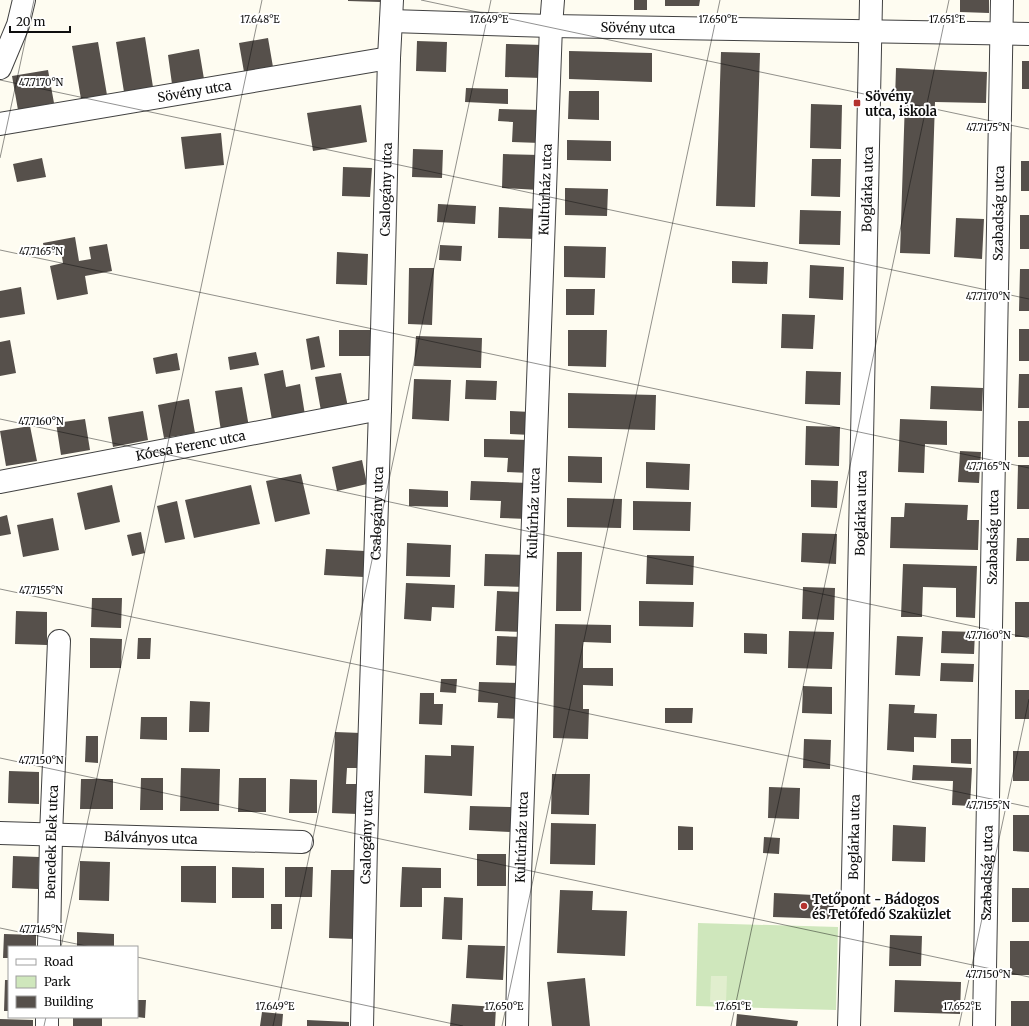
<svg xmlns="http://www.w3.org/2000/svg" width="1029" height="1026" font-family="Merriweather,serif">
  <rect width="100%" height="100%" fill="#fefcf1"/>
  <!-- green -->
  <path fill="#cfe7bc" d="M698,923l140,4 -2,83 -140,-4z"/>
  <!-- pitch -->
  <path fill="#e1eece" d="M711,976h16l-1,27 -16,-1z"/>
  <!-- building -->
  <path fill="#56504b" d="M348,0h32v2l-32,-1z
    M634,0h13v10h-13z
    M665,0h35l-1,6h-34z
    M960,0h29v13l-29,-1z
    M145,37l8,50 -29,5 -8,-50z
    M268,38l5,29 -29,5 -5,-29z
    M417,41l30,1 -1,30 -30,-1z
    M98,42l9,53 -26,4 -9,-53z
    M506,44l37,1 -1,33 -37,-1z
    M199,49l5,30 -32,5 -4,-29z
    M569,51l83,2v29l-83,-3z
    M721,52l39,1 -5,154 -39,-1z
    M1022,61h7v28h-7z
    M896,68l91,4 -1,31 -51,-1 -5,152 -30,-1 5,-153h-10z
    M48,70l6,33 -36,7 -6,-34z
    M466,88l42,1v15l-43,-2z
    M569,91h30v29l-31,-1z
    M811,104l31,1 -1,44 -31,-1z
    M361,105l6,37 -54,9 -6,-38z
    M499,109l42,1 -1,33 -28,-1 1,-20 -15,-1z
    M221,133l3,32 -39,4 -4,-32z
    M567,140l44,1v20l-44,-1z
    M413,149l30,1 -1,28 -30,-1z
    M503,154l37,1 -1,35 -37,-2z
    M42,158l4,19 -29,5 -4,-18z
    M812,159h29l-1,38 -29,-1z
    M1021,161h8v30h-8z
    M343,167l29,1 -2,29 -28,-1z
    M565,188l43,1 -1,27 -42,-1z
    M438,204l38,2 -1,18 -38,-2z
    M499,207l39,2 -1,30 -39,-1z
    M800,210l41,1 -1,34 -41,-1z
    M1020,215h9v34h-9z
    M956,218l28,1 -2,40 -28,-2z
    M75,237l4,24 12,-2 -2,-12 18,-3 5,27 -27,5 3,18 -31,6 -7,-34 13,-3 -2,-12 -16,3 -2,-11z
    M440,245l22,1 -1,15 -22,-1z
    M564,246l42,1 -1,31 -41,-1z
    M337,252l31,2 -1,31 -31,-1z
    M732,261l36,1 -1,22 -35,-1z
    M810,265l34,2 -1,33 -34,-2z
    M409,268h25l-2,57 -24,-1z
    M1020,269h9v42h-10z
    M21,287l4,27 -25,4v-27z
    M566,289h29l-1,26h-28z
    M782,314l33,1 -2,34 -32,-1z
    M1019,329h10v32h-10z
    M339,330h33v26h-33z
    M568,330h39l-1,37 -38,-1z
    M319,336l6,31 -14,3 -5,-31z
    M416,336l66,2 -1,30 -67,-2z
    M10,340l6,33 -16,3v-34z
    M256,352l3,13 -29,5 -2,-13z
    M177,353l3,17 -24,4 -3,-16z
    M283,370l3,17 14,-3 5,31 -33,5 -8,-46z
    M806,371l35,1 -1,33 -35,-1z
    M341,373l7,34 -27,4 -6,-34z
    M1019,374h10v34h-11z
    M414,379l37,1 -2,41 -37,-2z
    M466,380l31,1 -1,19 -31,-1z
    M931,386l52,2 -1,23 -52,-2z
    M242,387l7,40 -28,4 -6,-40z
    M568,393l88,2 -1,35 -87,-2z
    M189,399l6,34 -31,5 -6,-33z
    M143,411l5,29 -35,7 -5,-30z
    M510,411l21,1v23l-21,-1z
    M85,419l5,31 -29,5 -5,-32z
    M900,419l47,2v24l-22,-1 -1,29 -26,-1z
    M1018,421h11v36h-11z
    M30,426l7,35 -31,5 -6,-35z
    M806,426l34,1 -1,39 -34,-1z
    M484,439l46,1 -1,33 -22,-1 1,-14 -24,-1z
    M960,451l21,1 -2,31 -21,-1z
    M568,456l34,1v26l-34,-1z
    M362,460l5,24 -30,7 -5,-24z
    M646,462l44,2 -1,26 -43,-2z
    M1018,465h11v44h-12z
    M301,474l9,40 -35,8 -9,-41z
    M811,480l27,1 -1,27 -26,-1z
    M471,481l58,2 -1,36 -28,-1 1,-17 -31,-1z
    M112,485l8,37 -35,8 -8,-37z
    M251,485l9,39 -66,14 -9,-38z
    M409,489l39,2v16l-39,-1z
    M567,498l55,1 -1,29 -54,-1z
    M177,501l8,38 -20,4 -8,-37z
    M633,501l58,1 -1,29 -57,-1z
    M905,503l63,2 -1,15h12l-1,30 -88,-2 1,-31h13z
    M7,515l4,19 -11,2v-19z
    M53,518l6,32 -36,7 -6,-32z
    M141,532l4,21 -13,3 -5,-21z
    M802,533l35,1 -1,30 -35,-2z
    M1017,538h12v23h-13z
    M407,543l44,2 -1,32 -44,-1z
    M326,549l39,2 -1,26 -40,-2z
    M557,552h25l-1,59h-25z
    M485,554l42,1 -1,32 -42,-1z
    M647,555l47,1 -1,29 -47,-1z
    M903,564l74,2 -2,52 -19,-1v-29l-33,-1 -1,30h-21z
    M406,583l49,2 -1,23 -22,-1 -1,14 -27,-2z
    M803,587l32,1 -1,32 -32,-1z
    M497,591l29,1 -2,40 -29,-1z
    M92,598h30l-1,30 -30,-1z
    M639,601l55,1 -1,25 -54,-1z
    M1015,602h14v35h-14z
    M16,611l31,1v33l-32,-1z
    M555,624l56,1v18l-28,-1v26h30v18l-30,-1v24h6l-1,30 -35,-1z
    M789,631l45,1 -2,37 -44,-1z
    M942,631l33,1 -1,22 -33,-1z
    M744,633l23,1v20l-23,-1z
    M497,636l27,1 -1,29 -27,-1z
    M897,636l26,1 -3,39 -25,-1z
    M90,638l32,1 -1,29h-31z
    M138,638h13l-1,21h-13z
    M941,663l33,1 -1,18 -33,-1z
    M441,679h16l-1,14 -16,-1z
    M479,682l44,1 -1,36 -25,-1 1,-15 -20,-1z
    M803,686l29,1v27l-30,-1z
    M1015,690h14v29h-14z
    M420,693h14v11h9l-1,21 -23,-1z
    M190,701l20,1 -1,30h-20z
    M889,704l26,1 -1,8 23,1 -1,24 -22,-1v15l-27,-2z
    M665,708h28l-1,15h-27z
    M141,717h26v23l-27,-1z
    M335,732l26,1 -2,35h-12l-1,16h12l-1,30 -25,-1z
    M86,736h12v27l-13,-1z
    M804,739l27,1 -1,29 -27,-1z
    M951,739h20v25l-20,-1z
    M451,745l23,1 -2,50 -48,-3 1,-38 26,1z
    M1013,751h16v30h-16z
    M913,765l59,3 -2,38 -18,-1 1,-24 -41,-1z
    M181,768l39,1 -1,42h-39z
    M9,771l30,1v32l-31,-1z
    M552,774h38l-1,41 -38,-1z
    M141,778h22v32h-23z
    M239,778h27v34h-28z
    M81,779h32v30h-33z
    M290,779l27,1v33h-28z
    M769,787l31,1 -1,31 -31,-1z
    M470,806l43,1 -1,25 -43,-2z
    M1013,815h16v37l-16,-1z
    M551,823l45,1 -1,41 -45,-1z
    M893,825l33,2 -1,35 -33,-1z
    M678,826l15,1v23h-15z
    M764,837l16,1 -1,16 -16,-1z
    M477,854h29v32h-29z
    M13,856l26,1 -1,32 -26,-1z
    M80,861l30,1 -1,39 -30,-1z
    M181,866h35v37l-35,-1z
    M232,867l32,1v30h-32z
    M285,867h28l-1,30h-27z
    M402,867l39,1v20h-19v19h-22z
    M331,870h27l-3,69 -26,-1z
    M1012,888h17v34h-17z
    M560,890l33,1 -1,19 35,1 -2,45 -68,-3z
    M774,893l60,3 -1,23 -60,-2z
    M444,897l19,1 -1,42 -20,-1z
    M271,904h11v25h-11z
    M77,932l37,2v13h-37z
    M4,934l32,1v12h-27v11h-6z
    M890,935l32,1 -1,30h-32z
    M1010,941h19v34h-19z
    M468,945l37,1 -2,34 -37,-2z
    M585,978l5,48h-38l-5,-44z
    M5,980h4v31h-5z
    M895,980l66,2 -1,32 -66,-2z
    M137,1000h9l-1,18 -8,-1z
    M1011,1001h18v25h-18z
    M452,1004l44,3 -1,19h-45z
    M262,1012l21,2 -1,12h-22z
    M737,1014l61,7 -1,5h-61z
    M73,1017h29v9h-29z
    M0,1019l33,1v6h-33z
    M307,1020l42,2v4h-42z"/>
  <g fill="none" stroke-linecap="round" stroke-linejoin="round">
    <!-- minor casing -->
    <g stroke="#414141" stroke-width="24">
      <g id="minor">
        <path id="s1" d="M391,21l160,5 478,8"/>
        <path d="M0,68l18,-43 6,-25"/>
        <path id="s2" d="M0,124l389,-66"/>
        <path id="s3" d="M0,482l380,-73"/>
        <path id="s4" d="M0,833l302,9"/>
        <path id="s5" d="M49,947l2,-112 8,-194"/>
        <path d="M47,1026v-9"/>
        <path id="s6" d="M362,1026l4,-181 14,-436 9,-351 3,-58"/>
        <path id="s7" d="M517,1026l3,-151 31,-849 2,-26"/>
        <path id="s8" d="M849,1026l3,-102 19,-924"/>
        <path id="s9" d="M984,1026l18,-1026"/>
      </g>
    </g>
    <!-- minor -->
    <use href="#minor" stroke="#fff" stroke-width="22"/>
  </g>
  <!-- ticks -->
  <path fill="none" stroke="#0e0e0e" stroke-width="1" stroke-opacity="0.45" d="M421,0l608,129M0,80l1029,219M0,158l34,-158M0,250l1029,218M0,419l1029,219M0,589l1029,218M0,758l1029,219M0,928l91,19M61,947l201,-947M137,957l326,69M44,1026l2,-9M273,1026l218,-1026M502,1026l218,-1026M731,1026l218,-1026M959,1026l70,-327"/>
  <!-- markers -->
  <g fill="#b5332f" stroke="#fff" stroke-width="1.5">
    <rect x="853" y="99" width="8" height="8" rx="2"/>
    <circle cx="804" cy="906" r="4"/>
  </g>
  <g text-anchor="middle" stroke-width="4" stroke-linejoin="round" paint-order="stroke">
    <!-- street labels -->
    <g font-size="13" fill="#0e0e0e" stroke="#fff">
      <text dy="5" stroke="none"><textPath href="#s1" startOffset="247">Sövény utca</textPath></text>
      <text dy="5" stroke="none"><textPath href="#s2" startOffset="197">Sövény utca</textPath></text>
      <text dy="5" stroke="none"><textPath href="#s6" startOffset="837">Csalogány utca</textPath></text>
      <text dy="5" stroke="none"><textPath href="#s7" startOffset="837">Kultúrház utca</textPath></text>
      <text dy="5" stroke="none"><textPath href="#s8" startOffset="837">Boglárka utca</textPath></text>
      <text dy="5" stroke="none"><textPath href="#s9" startOffset="813">Szabadság utca</textPath></text>
      <text dy="5" stroke="none"><textPath href="#s3" startOffset="194">Kócsa Ferenc utca</textPath></text>
      <text dy="5" stroke="none"><textPath href="#s6" startOffset="513">Csalogány utca</textPath></text>
      <text dy="5" stroke="none"><textPath href="#s7" startOffset="513">Kultúrház utca</textPath></text>
      <text dy="5" stroke="none"><textPath href="#s8" startOffset="513">Boglárka utca</textPath></text>
      <text dy="5" stroke="none"><textPath href="#s9" startOffset="489">Szabadság utca</textPath></text>
      <text dy="5" stroke="none"><textPath href="#s6" startOffset="189">Csalogány utca</textPath></text>
      <text dy="5" stroke="none"><textPath href="#s7" startOffset="189">Kultúrház utca</textPath></text>
      <text dy="5" stroke="none"><textPath href="#s8" startOffset="189">Boglárka utca</textPath></text>
      <text dy="5" stroke="none"><textPath href="#s4" startOffset="151">Bálványos utca</textPath></text>
      <text dy="5" stroke="none"><textPath href="#s5" startOffset="105">Benedek Elek utca</textPath></text>
      <text dy="5" stroke="none"><textPath href="#s9" startOffset="153">Szabadság utca</textPath></text>
    </g>
    <!-- poi labels -->
    <g font-size="13" font-weight="bold" fill="#0e0e0e" stroke="#fff" text-anchor="start">
      <text x="865" y="101">Sövény<tspan x="865" dy="15">utca, iskola</tspan></text>
      <text x="812" y="904">Tetőpont - Bádogos<tspan x="812" dy="15">és Tetőfedő Szaküzlet</tspan></text>
    </g>
  </g>
  <g font-size="10" text-anchor="middle" fill="#0e0e0e" stroke="#fff" stroke-width="4" stroke-linejoin="round" paint-order="stroke">
    <text x="260" y="23">17.648°E</text>
    <text x="489" y="23">17.649°E</text>
    <text x="718" y="23">17.650°E</text>
    <text x="947" y="23">17.651°E</text>
    <text x="41" y="86">47.7170°N</text>
    <text x="988" y="131">47.7175°N</text>
    <text x="41" y="255">47.7165°N</text>
    <text x="988" y="300">47.7170°N</text>
    <text x="41" y="425">47.7160°N</text>
    <text x="988" y="470">47.7165°N</text>
    <text x="41" y="594">47.7155°N</text>
    <text x="988" y="639">47.7160°N</text>
    <text x="41" y="764">47.7150°N</text>
    <text x="988" y="809">47.7155°N</text>
    <text x="41" y="933">47.7145°N</text>
    <text x="988" y="978">47.7150°N</text>
    <text x="275" y="1010">17.649°E</text>
    <text x="504" y="1010">17.650°E</text>
    <text x="733" y="1010">17.651°E</text>
    <text x="962" y="1010">17.652°E</text>
  </g>
  <!-- legend -->
  <rect x="8" y="946" width="130" height="72" fill="#ffffff" stroke="#9f9f9f"/>
  <rect x="16" y="959" width="20" height="6" fill="#ffffff" stroke="#9f9f9f"/>
  <text x="44" y="966" font-size="12" fill="#0e0e0e">Road</text>
  <rect x="16" y="976" width="20" height="12" fill="#cfe7bc" stroke="#9f9f9f"/>
  <text x="44" y="986" font-size="12" fill="#0e0e0e">Park</text>
  <rect x="16" y="996" width="20" height="12" fill="#56504b" stroke="#9f9f9f"/>
  <text x="44" y="1006" font-size="12" fill="#0e0e0e">Building</text>
  <!-- scale -->
  <path d="M10 26v6h60v-6" fill="none" stroke="#0e0e0e" stroke-width="2"/>
  <text x="16" y="26" font-size="12" fill="#0e0e0e" stroke="#ffffff" stroke-width="3" paint-order="stroke">20 m</text>
</svg>
